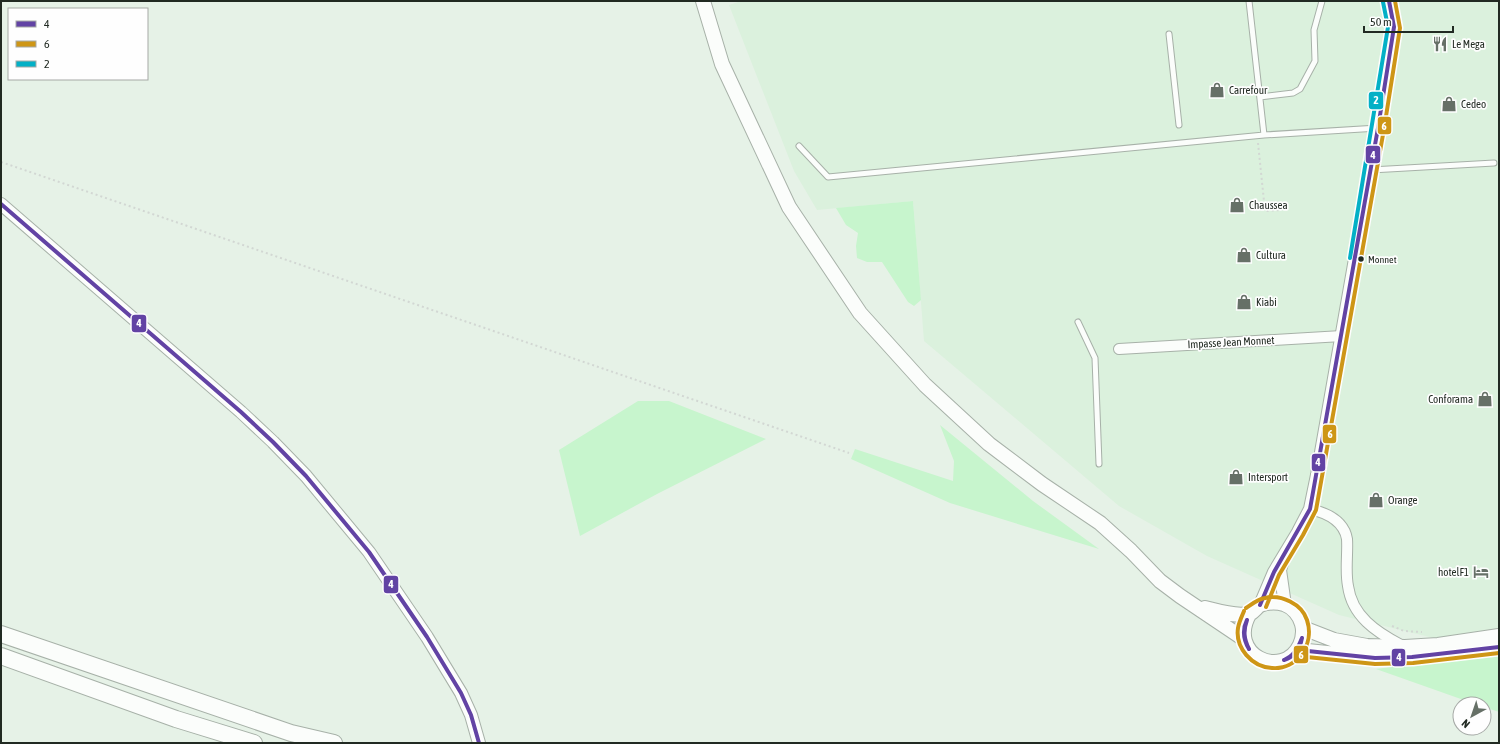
<svg xmlns="http://www.w3.org/2000/svg" width="1500" height="744" font-family="'Asap Condensed',sans-serif">
  <rect width="100%" height="100%" fill="#e6f2e7"/>
  <!-- built -->
  <path fill="#dbf1dd" d="M741,1h758v629l-57,10 -103,-25 -132,-59 -88,-50 -195,-165 -11,-140 -96,9 -23,-39 -65,-166z"/>
  <!-- green -->
  <path fill="#c7f5cd" d="M913,201l8,99 -7,6 -6,-4 -26,-40h-15l-10,-4 -1,-12 2,-13 -12,-8 -10,-17z
    M638,401h31l97,38 -109,55 -77,42 -21,-86z
    M940,425l93,76 66,48 -149,-46 -99,-44 4,-10 98,32 1,-20z
    M1499,653v59l-15,-5v-3h-9l-99,-35z"/>
  <g fill="none" stroke-linecap="round" stroke-linejoin="round">
    <!-- service casing -->
    <g stroke="#a7b1a8" stroke-width="7">
      <path id="service" d="M1249,1l15,134 114,-7
        M1169,34l10,91
        M1260,97l33,-4 7,-4 15,-28 -1,-31 8,-29
        M799,146l29,31 436,-42
        M1371,170l123,-7
        M1078,322l17,36 4,106"/>
    </g>
    <!-- minor casing -->
    <g stroke="#a7b1a8" stroke-width="12">
      <path id="minor" d="M1119,349l223,-13
        M1310,509c17,4 34,12 37,30 1,15 -2,32 1,47 4,30 28,46 53,59"/>
    </g>
    <!-- tertiary casing -->
    <g stroke="#a7b1a8" stroke-width="14">
      <path id="tertiary" d="M1,204l240,208 32,30 33,34 63,76 58,85 34,56 10,22 8,28
        M1283,560l-3,10 5,35
        M1260,605l14,-33 24,-40 12,-23 7,-34 61,-347 16,-101 -5,-26"/>
    </g>
    <!-- secondary casing -->
    <g stroke="#a7b1a8" stroke-width="16">
      <path id="secondary" d="M703,1l19,63 67,143 71,106 65,72 64,59 53,40 58,39 31,28 29,30 20,15 64,43
        M1205,608c12,3 34,10 46,5 3,-2 6,-6 9,-8 8,-3 17,-3 24,-1 9,3 16,12 18,20 2,7 1,14 -2,21 -17,36 -75,10 -50,-32
        M1303,628l31,12 33,6 38,1 33,-2 61,-9
        M1298,650l77,8 37,-1 87,-10"/>
    </g>
    <!-- trunk casing -->
    <g stroke="#a7b1a8" stroke-width="18">
      <path id="trunk" d="M1,634l290,99 43,10
        M1,656l175,63 78,24"/>
    </g>
    <!-- path -->
    <path stroke="#d2d7d3" stroke-width="2" stroke-dasharray="2 3" stroke-linecap="butt" d="M1258,143l7,68 16,-1
      M1,162l848,291
      M1392,626l12,5 18,1"/>
    <!-- service -->
    <use href="#service" stroke="#fbfdfb" stroke-width="5"/>
    <!-- minor -->
    <use href="#minor" stroke="#fbfdfb" stroke-width="10"/>
    <!-- tertiary -->
    <use href="#tertiary" stroke="#fbfdfb" stroke-width="12"/>
    <!-- secondary -->
    <use href="#secondary" stroke="#fbfdfb" stroke-width="14"/>
    <!-- trunk -->
    <use href="#trunk" stroke="#fbfdfb" stroke-width="16"/>
    <!-- bus-1 casing -->
    <g stroke="#fefefe" stroke-width="7">
      <path id="bus-1" d="M1,204l240,208 32,30 33,34 63,76 58,85 34,56 10,22 8,28
        M1260,605l14,-33 36,-63 68,-381 16,-101 -5,-26
        M1247,620c-4,11 -3,19 2,29
        M1247,620c-5,10 -4,19 2,29
        M1298,650l77,8 37,-1 87,-10
        M1284,660c10,-4 14,-12 18,-22
        M1284,660c10,-3 16,-11 18,-22"/>
    </g>
    <!-- bus-2 casing -->
    <g stroke="#fefefe" stroke-width="7">
      <path id="bus-2" d="M1266,607l13,-32 24,-40 13,-25 68,-381 16,-101 -5,-27
        M1244,611c-2,5 -5,11 -6,17 -3,20 14,39 34,40 25,2 43,-24 35,-48 -5,-16 -26,-26 -42,-22 -7,1 -13,6 -19,10
        M1297,656l78,8 38,-1 86,-10"/>
    </g>
    <!-- bus-3 casing -->
    <g stroke="#fefefe" stroke-width="7">
      <path id="bus-3" d="M1350,258l38,-231 -5,-25"/>
    </g>
    <!-- bus-1 -->
    <use href="#bus-1" stroke="#6243a4" stroke-width="4"/>
    <!-- bus-2 -->
    <use href="#bus-2" stroke="#ce9616" stroke-width="4"/>
    <!-- bus-3 -->
    <use href="#bus-3" stroke="#03b0c6" stroke-width="4"/>
  </g>
  <!-- icons -->
  <defs>
    <g id="restaurant-bare" transform="scale(1.2)"><path d="M-5-6h1v4h1v-4h1v4h1v-4h1v5L-1.5 .5V6h-2V.5L-5-1ZM5-6V6H3V1.5H1.5Q1.5-4 5-6Z" fill="#667067" stroke="#fefefe" stroke-width="2.5" paint-order="stroke"/></g>
    <g id="shop-bare" transform="scale(1.2)"><path d="M-5-2.5h2.3a2.7 3.5 0 0 1 5.4 0H5L5.5 6h-11ZM-1.5-2.5h3a1.5 2.3 0 0 0-3 0Z" fill="#667067" stroke="#fefefe" stroke-width="2.5" paint-order="stroke"/></g>
    <g id="hotel-bare" transform="scale(1.2)"><path d="M-6-4.5h1.5V1H6V5H4.5V3h-9V5H-6ZM-4 0a1.8 1.8 0 1 1 3.6 0ZM.5 0V-2.5h3Q6-2.5 6 0Z" fill="#667067" stroke="#fefefe" stroke-width="2.5" paint-order="stroke"/></g>
  </defs>
  <g fill-rule="evenodd">
    <use href="#restaurant-bare" x="1440" y="44"/>
    <use href="#shop-bare" x="1217" y="90"/>
    <use href="#shop-bare" x="1449" y="104"/>
    <use href="#shop-bare" x="1237" y="205"/>
    <use href="#shop-bare" x="1244" y="255"/>
    <use href="#shop-bare" x="1244" y="302"/>
    <use href="#shop-bare" x="1485" y="399"/>
    <use href="#shop-bare" x="1236" y="477"/>
    <use href="#shop-bare" x="1376" y="500"/>
    <use href="#hotel-bare" x="1481" y="572"/>
  </g>
  <!-- markers -->
  <circle fill="#212a22" stroke="#fefefe" stroke-width="1.5" cx="1361" cy="259" r="3.5"/>
  <g text-anchor="middle" stroke-width="3.5" stroke-linejoin="round" paint-order="stroke">
    <!-- bus labels -->
    <g font-size="10" fill="#212a22" stroke="#fefefe" text-anchor="start">
      <text x="1368" y="263">Monnet</text>
    </g>
    <!-- poi labels -->
    <g font-size="11" fill="#212a22" stroke="#fefefe" text-anchor="start">
      <text x="1452" y="48">Le Mega</text>
      <text x="1229" y="94">Carrefour</text>
      <text x="1461" y="108">Cedeo</text>
      <text x="1249" y="209">Chaussea</text>
      <text x="1256" y="259">Cultura</text>
      <text x="1256" y="306">Kiabi</text>
      <text x="1473" y="403" text-anchor="end">Conforama</text>
      <text x="1248" y="481">Intersport</text>
      <text x="1388" y="504">Orange</text>
      <text x="1469" y="576" text-anchor="end">hotelF1</text>
    </g>
    <!-- street labels -->
    <g font-size="11" fill="#212a22" stroke="#fefefe">
      <text transform="translate(1231 342) rotate(-3)" y="4">Impasse Jean Monnet</text>
    </g>
  </g>
  <g stroke="#fefefe" stroke-width="1.5">
    <rect x="1368" y="91" width="16" height="19" rx="4" fill="#03b0c6"/>
    <rect x="1377" y="116" width="15" height="19" rx="4" fill="#ce9616"/>
    <rect x="1365" y="145" width="16" height="19" rx="4" fill="#6243a4"/>
    <rect x="131" y="314" width="16" height="19" rx="4" fill="#6243a4"/>
    <rect x="1322" y="424" width="15" height="20" rx="4" fill="#ce9616"/>
    <rect x="1311" y="453" width="15" height="19" rx="4" fill="#6243a4"/>
    <rect x="383" y="575" width="16" height="19" rx="4" fill="#6243a4"/>
    <rect x="1293" y="645" width="16" height="19" rx="4" fill="#ce9616"/>
    <rect x="1391" y="648" width="15" height="19" rx="4" fill="#6243a4"/>
  </g>
  <g font-size="11" text-anchor="middle" font-weight="bold" fill="#fff">
    <text x="1376" y="104">2</text>
    <text x="1384" y="130">6</text>
    <text x="1373" y="159">4</text>
    <text x="139" y="327">4</text>
    <text x="1330" y="438">6</text>
    <text x="1318" y="466">4</text>
    <text x="391" y="588">4</text>
    <text x="1301" y="659">6</text>
    <text x="1399" y="661">4</text>
  </g>
  <!-- border -->
  <rect width="1500" height="744" fill="none" stroke="#212a22" stroke-width="4"/>
  <!-- legend -->
  <rect x="8" y="8" width="140" height="72" fill="#fefefe" stroke="#a6a9a6"/>
  <rect x="16" y="21" width="20" height="6" fill="#6243a4" stroke="#a6a9a6"/>
  <text x="44" y="28" font-size="12" fill="#212a22">4</text>
  <rect x="16" y="41" width="20" height="6" fill="#ce9616" stroke="#a6a9a6"/>
  <text x="44" y="48" font-size="12" fill="#212a22">6</text>
  <rect x="16" y="61" width="20" height="6" fill="#03b0c6" stroke="#a6a9a6"/>
  <text x="44" y="68" font-size="12" fill="#212a22">2</text>
  <!-- north arrow -->
  <g transform="translate(1472 716) rotate(220)"><circle r="19" fill="#fefefe" stroke="#a6a9a6"/>
  <path d="M0-3L7 15L0 10L-7 15Z" fill="#667067"/>
  <text y="-6" font-size="11" font-weight="bold" text-anchor="middle" fill="#212a22">N</text>
  </g>
  <!-- scale -->
  <path d="M1364 26v6h89v-6" fill="none" stroke="#212a22" stroke-width="2"/>
  <text x="1370" y="26" font-size="12" fill="#212a22" stroke="#fefefe" stroke-width="3" paint-order="stroke">50 m</text>
</svg>
